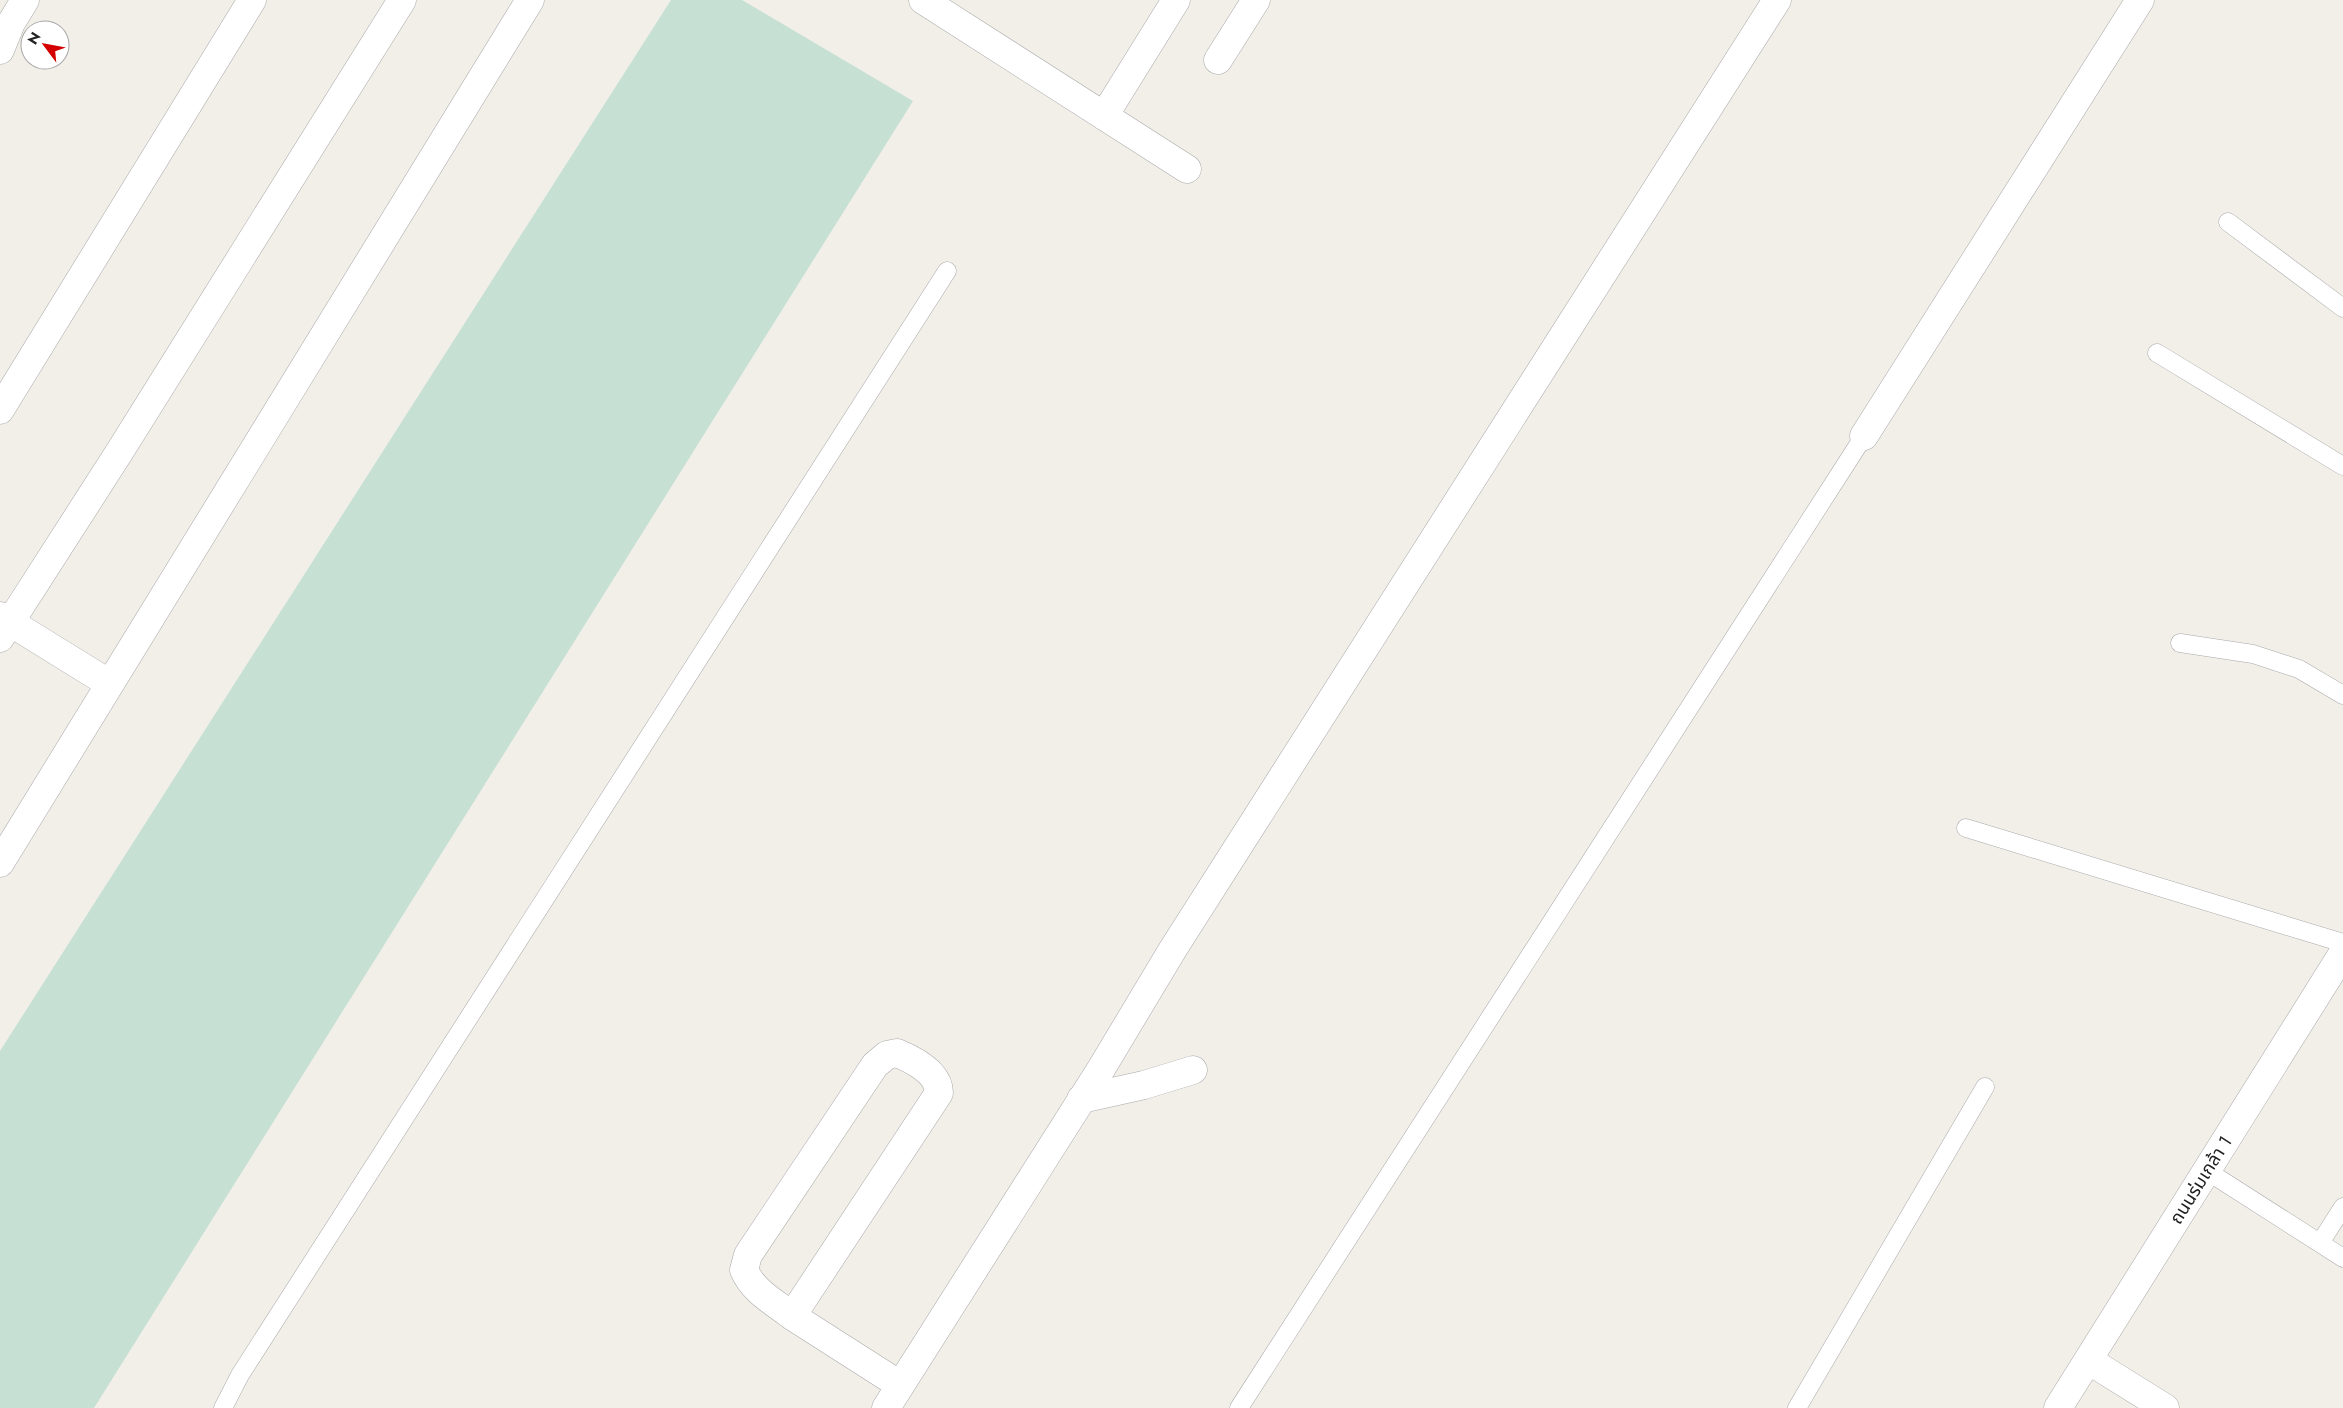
<svg xmlns="http://www.w3.org/2000/svg" width="2343" height="1408" font-family="Jost,'Noto Sans Thai',sans-serif">
  <rect width="100%" height="100%" fill="#f2efe9"/>
  <!-- wetland -->
  <path fill="#c6e0d4" d="M671,0h71l171,101 -819,1307h-94v-357z"/>
  <g fill="none" stroke-linecap="round" stroke-linejoin="round">
    <!-- lane casing -->
    <g stroke="#a9a9a9" stroke-width="19">
      <path id="lane" d="M2228,222l115,86
        M2157,353l186,113
        M2180,643l73,11 46,15 44,26
        M1966,828l377,115
        M2207,1171l136,87
        M2320,1243l23,-36
        M223,1408l17,-33 707,-1104
        M1239,1408l625,-972
        M1797,1408l188,-321"/>
    </g>
    <!-- street casing -->
    <g stroke="#a9a9a9" stroke-width="29">
      <path id="street" d="M923,0l264,169
        M0,50l11,-27 14,-23
        M1218,60l38,-60
        M1104,116l72,-116
        M0,410l252,-410
        M1864,436l276,-436
        M0,616l110,68
        M0,638l120,-187 282,-451
        M0,863l530,-863
        M897,1053c17,7 42,20 42,40l-147,223c-18,-14 -39,-25 -48,-46l4,-15 127,-190 12,-10z
        M1081,1099l63,-14 49,-15
        M792,1316l108,69
        M2088,1360l77,48
        M886,1408l215,-339 72,-120 604,-949
        M2058,1408l285,-455"/>
    </g>
    <!-- lane -->
    <use href="#lane" stroke="#fff" stroke-width="18"/>
    <!-- street -->
    <use href="#street" stroke="#fff" stroke-width="28"/>
  </g>
  <g text-anchor="middle" stroke-width="4" stroke-linejoin="round" paint-order="stroke">
    <!-- street labels -->
    <g font-size="18" fill="#222" stroke="#fff">
      <text transform="translate(2201 1180) rotate(-58)" y="6">ถนนร่มเกล้า 1</text>
    </g>
  </g>
  <!-- north arrow -->
  <g transform="translate(45 45) rotate(302)"><circle r="24" fill="#ffffff" stroke="#a7a7a7"/>
  <path d="M0-4L9 19L0 12L-9 19Z" fill="#d40000"/>
  <text y="-8" font-size="14" font-weight="bold" text-anchor="middle" fill="#222222">N</text>
  </g>
</svg>
